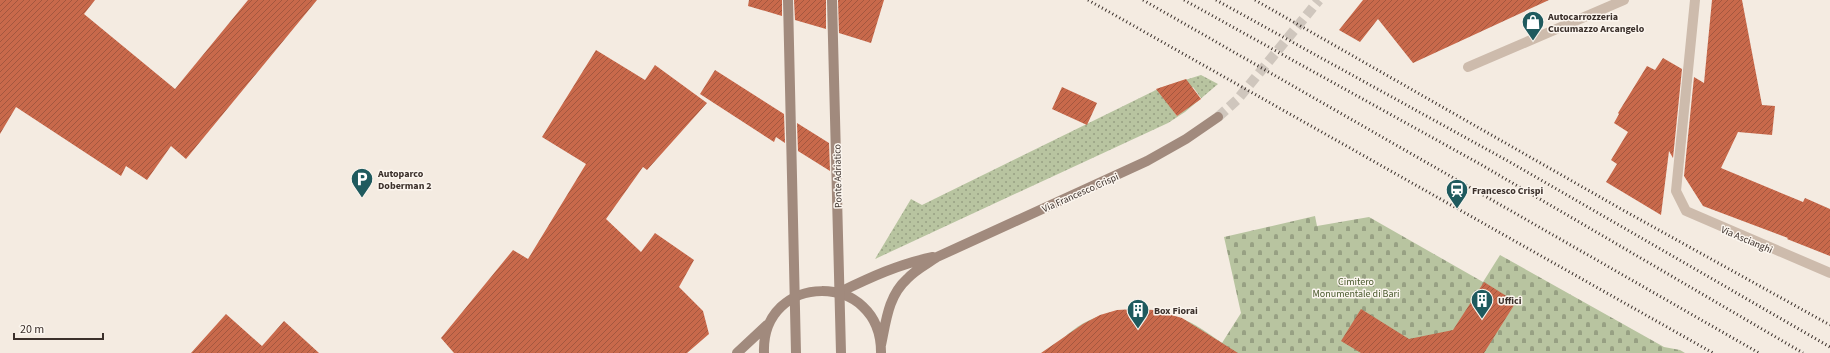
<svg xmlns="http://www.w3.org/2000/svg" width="1830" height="353" font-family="'Source Sans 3',sans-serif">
  <defs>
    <pattern id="grass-dots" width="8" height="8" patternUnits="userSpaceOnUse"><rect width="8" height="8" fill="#b8c4a0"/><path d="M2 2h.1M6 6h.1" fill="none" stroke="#97a083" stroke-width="1.8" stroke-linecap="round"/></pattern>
    <pattern id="cemetery-stones" width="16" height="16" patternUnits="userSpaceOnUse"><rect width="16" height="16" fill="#b8c4a0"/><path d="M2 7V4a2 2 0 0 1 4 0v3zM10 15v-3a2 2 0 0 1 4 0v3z" fill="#97a083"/></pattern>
    <pattern id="building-hatch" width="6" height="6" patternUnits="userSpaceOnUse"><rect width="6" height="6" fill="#c8694b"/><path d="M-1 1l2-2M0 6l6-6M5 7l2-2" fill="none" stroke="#a4573f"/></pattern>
  </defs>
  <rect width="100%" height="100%" fill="#f4ebe1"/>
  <!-- grass -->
  <path fill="url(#grass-dots)" fill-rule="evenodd" d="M1201,75l17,9 -33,28 -17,11 -293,136 36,-60 11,6 238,-117zM1193,87l8,11 -24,18 -8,-11z"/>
  <!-- cemetery -->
  <path fill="url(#cemetery-stones)" d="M1315,216l2,10 52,-9 114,65 17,-27 164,92 16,3 5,3h-634c29,-42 83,-53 129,-35 15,5 29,16 42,25l19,-30 -17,-76z"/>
  <!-- building -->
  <path fill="url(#building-hatch)" d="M0,0h95l-11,14 91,75 73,-89h69l-131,159 -15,-13 -24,34 -21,-14 -5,10 -105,-69 -16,27z
    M749,0h33v16l-34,-10z
    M794,0h32v29l-31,-9z
    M838,0h46l-13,43 -32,-10z
    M1363,0h186l-136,63 -35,-44 -18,23 -21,-12z
    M1712,0h30l20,105 13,1 -3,29 -34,-3 -17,36 82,34 2,-4 25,11v47l-43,-17 1,-1 -85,-32 -19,-30 10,-99 10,6z
    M596,50l49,30 10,-15 52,38 -60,67 -4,-3 -37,52 35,33 14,-19 39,27 -15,27 24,24 6,23 -22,19h-233l-13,-15 72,-88 15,9 58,-95 -44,-27z
    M1663,58l19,11 -9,89 -4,-7 -8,64 -55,-33 11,-18 -6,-4 17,-28 -14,-9 5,-9 -1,-1 29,-47 8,4z
    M715,70l69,44 1,29 -9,-6 -2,5 -74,-48z
    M1186,79l15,20 -24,17 -21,-27z
    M1062,87l35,16 -10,22 -35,-16z
    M797,123l32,20 1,28 -32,-20z
    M1484,282l32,20 -32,51h-123l-20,-12 20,-32 48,30 44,-9z
    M1136,309l18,1 28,8 56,35h-197l42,-29 17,-9 17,-5z
    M226,314l36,32 22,-25 35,32h-128z"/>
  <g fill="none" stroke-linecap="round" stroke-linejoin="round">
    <!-- secondary-tunnel -->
    <path stroke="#cfc6bd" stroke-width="10" stroke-dasharray="10 5" stroke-linecap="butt" d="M1218,117l19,-17 82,-100"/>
    <!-- street -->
    <path stroke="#cdbbac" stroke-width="10" d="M1695,0l-19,191 10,20 144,62
      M1468,67l156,-67"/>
    <!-- secondary -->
    <path stroke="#a18a7d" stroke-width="10" d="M840,292c31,-15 59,-28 93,-35
      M881,345c5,-23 7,-49 26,-66 8,-9 20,-15 30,-22l210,-96 39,-22 32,-22
      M737,353l30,-28
      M764,353c-3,-82 118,-83 117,0"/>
    <!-- rail -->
    <path stroke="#3b302b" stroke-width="3" stroke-dasharray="1 3" stroke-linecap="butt" d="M1088,0l625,353
      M1143,0l616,353
      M1184,0l296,164 323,189
      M1216,0l292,161 322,186
      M1255,0l366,209 209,116"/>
    <!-- secondary-bridge -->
    <path stroke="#a18a7d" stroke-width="10" d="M788,0l8,353
      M832,0l9,353"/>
  </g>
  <!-- icons -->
  <defs>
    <g id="shop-pin" transform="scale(1.15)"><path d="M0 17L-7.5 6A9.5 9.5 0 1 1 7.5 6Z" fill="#1f5a5e" stroke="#fbf5ee"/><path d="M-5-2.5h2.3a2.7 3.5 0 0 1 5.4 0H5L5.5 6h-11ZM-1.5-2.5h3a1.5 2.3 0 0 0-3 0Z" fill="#fff"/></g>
    <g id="parking-pin" transform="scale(1.15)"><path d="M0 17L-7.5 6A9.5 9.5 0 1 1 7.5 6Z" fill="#1f5a5e" stroke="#fbf5ee"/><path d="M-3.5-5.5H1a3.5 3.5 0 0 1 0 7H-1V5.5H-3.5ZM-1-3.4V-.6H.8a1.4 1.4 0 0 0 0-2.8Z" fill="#fff"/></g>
    <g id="station-pin" transform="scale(1.15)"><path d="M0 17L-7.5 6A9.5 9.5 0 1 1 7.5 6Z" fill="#1f5a5e" stroke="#fbf5ee"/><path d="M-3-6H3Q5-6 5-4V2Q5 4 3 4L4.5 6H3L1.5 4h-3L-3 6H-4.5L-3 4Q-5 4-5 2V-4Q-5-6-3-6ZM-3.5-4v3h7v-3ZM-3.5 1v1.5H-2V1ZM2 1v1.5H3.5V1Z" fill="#fff"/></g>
    <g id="building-pin" transform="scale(1.15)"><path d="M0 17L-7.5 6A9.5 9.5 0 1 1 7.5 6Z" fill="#1f5a5e" stroke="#fbf5ee"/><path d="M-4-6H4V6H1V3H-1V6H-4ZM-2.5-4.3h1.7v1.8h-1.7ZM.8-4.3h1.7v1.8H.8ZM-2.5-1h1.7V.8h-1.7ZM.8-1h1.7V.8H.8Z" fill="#fff"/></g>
  </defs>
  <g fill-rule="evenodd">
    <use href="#shop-pin" x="1533" y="22"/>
    <use href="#parking-pin" x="362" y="179"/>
    <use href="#station-pin" x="1457" y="190"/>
    <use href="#building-pin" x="1482" y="300"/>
    <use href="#building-pin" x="1138" y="310"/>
  </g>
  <g text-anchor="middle" stroke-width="3" stroke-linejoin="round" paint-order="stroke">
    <!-- poi labels -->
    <g font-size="10" font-weight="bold" fill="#3b302b" stroke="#fbf5ee" text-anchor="start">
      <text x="1548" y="20">Autocarrozzeria<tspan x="1548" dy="12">Cucumazzo Arcangelo</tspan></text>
      <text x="378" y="177">Autoparco<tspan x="378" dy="12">Doberman 2</tspan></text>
      <text x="1472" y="194">Francesco Crispi</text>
      <text x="1498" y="304">Uffici</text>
      <text x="1154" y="314">Box Fiorai</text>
    </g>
    <!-- street labels -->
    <g font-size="10" fill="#3b302b" stroke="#fbf5ee">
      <text transform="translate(837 176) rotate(-91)" y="4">Ponte Adriatico</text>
      <text transform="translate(1080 192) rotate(-24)" y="4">Via Francesco Crispi</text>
      <text transform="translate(1747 239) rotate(23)" y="4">Via Ascianghi</text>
    </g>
    <!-- park labels -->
    <g font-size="10" fill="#4a5a2e" stroke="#fbf5ee">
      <text x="1356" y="285">Cimitero<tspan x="1356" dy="12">Monumentale di Bari</tspan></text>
    </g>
  </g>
  <!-- scale -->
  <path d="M14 333v6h89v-6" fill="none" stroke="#3b302b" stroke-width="2"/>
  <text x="20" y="333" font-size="12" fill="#3b302b" stroke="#fbf5ee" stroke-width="3" paint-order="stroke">20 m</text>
</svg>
